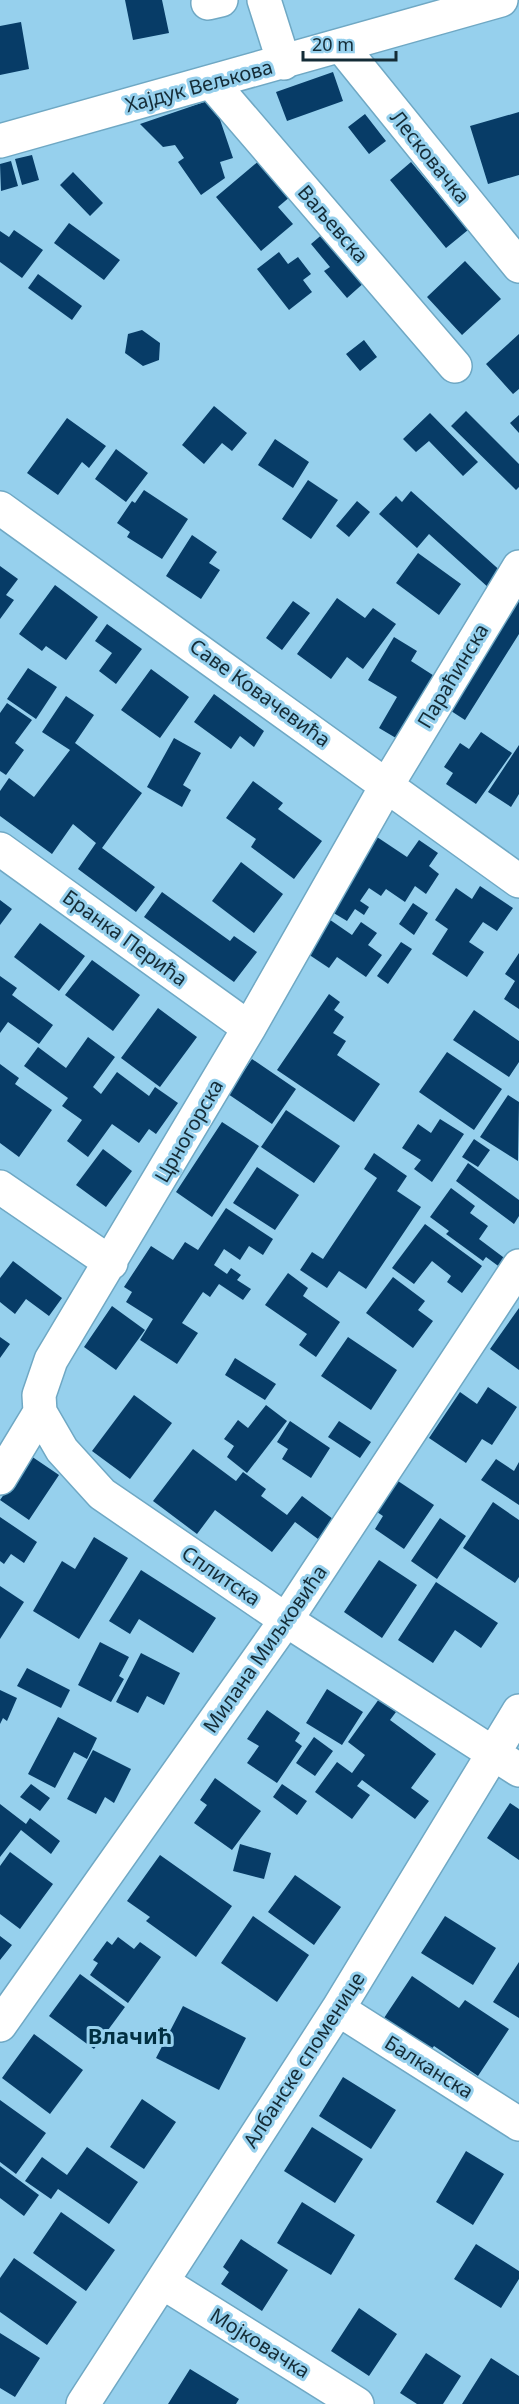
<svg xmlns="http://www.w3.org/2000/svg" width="519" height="2404" font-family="'Noto Sans',sans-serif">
  <rect width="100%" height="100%" fill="#96d0ed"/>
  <!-- building -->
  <path fill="#073c67" d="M125,0h37l7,33 -36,7z
    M21,22l8,47 -29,6v-49z
    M333,72l10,29 -56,20 -11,-29z
    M213,99l20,59 -13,4 5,16 -24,17 -23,-33 6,-4 -9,-13 -12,2 -23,-23z
    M519,112v63l-31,9 -18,-58z
    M365,114l21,27 -17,13 -21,-27z
    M32,155l7,25 -17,5 -7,-26z
    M260,160l31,36 -13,11 15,17 -32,27 -45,-54z
    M11,161l7,25 -17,5 -1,-27z
    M411,162l57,68 -22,18 -56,-68z
    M73,172l30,31 -13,13 -30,-31z
    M69,223l51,37 -16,20 -50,-37z
    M14,230l29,20 -21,28 -22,-16v-31l9,6z
    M325,232l41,49 -19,17 -23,-27 6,-4 -19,-23z
    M279,252l9,12 10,-7 13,17 -8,6 9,12 -23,18 -32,-41z
    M465,261l36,38 -39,36 -35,-38z
    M38,274l44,32 -10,14 -44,-32z
    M142,330l18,13 -1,17 -16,6 -18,-13 3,-19z
    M519,334v55l-6,5 -27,-30z
    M364,340l13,17 -17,14 -14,-17z
    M214,406l33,27 -15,18 -10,-8 -18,21 -22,-19z
    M466,411l53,53v23l-3,3 -65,-64z
    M430,413l48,49 -15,14 -34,-35 -13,11 -13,-13z
    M519,415v18l-9,-10z
    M67,418l39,28 -17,22 -7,-6 -24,33 -31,-22z
    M275,439l34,23 -16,26 -35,-23z
    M116,449l32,24 -22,29 -31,-23z
    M308,480l30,20 -27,39 -29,-20z
    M144,490l44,29 -26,40 -35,-22 3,-5 -13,-9 15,-22 3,2z
    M411,491l93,83 -14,15 -61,-55 -12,14 -38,-34 17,-18 6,6z
    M357,501l13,11 -21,25 -13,-11z
    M192,535l25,17 -8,11 11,7 -19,29 -35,-23z
    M418,553l43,31 -22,31 -43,-32z
    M0,566l18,13 -12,16 8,5 -14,19z
    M55,585l43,32 -32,43 -20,-14 -4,5 -23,-17z
    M519,595v39l-54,86 -17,-11z
    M337,598l28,20 8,-10 23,16 -33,45 -16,-12 -16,22 -34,-25z
    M293,601l17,12 -28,37 -16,-12z
    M107,624l35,25 -26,35 -17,-13 13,-18 -17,-12z
    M394,637l23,14 -6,10 28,18 -38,62 -22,-13 18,-31 -29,-17z
    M28,668l29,19 -21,32 -29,-20z
    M151,669l38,28 -29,41 -39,-28z
    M214,694l50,37 -10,16 -14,-11 -9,13 -37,-27z
    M66,696l28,19 -19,28 67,50 -40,55 53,39 -19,25 -58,-43 18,-26 -23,-19 -21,30 -52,-38v-25l9,-13 25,19 36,-47 -28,-18z
    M7,703l25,17 -17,23 9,7 -18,25 -6,-4v-58z
    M481,732l31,21 -36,51 -30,-20 7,-11 -9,-6 16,-24 9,6z
    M174,738l27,15 -18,32 8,5 -9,17 -35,-20z
    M519,745v49l-8,13 -23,-15z
    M253,781l30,22 -5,6 44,32 -28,38 -43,-32 5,-8 -30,-21z
    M377,837l30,20 12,-17 19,13 -9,13 10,8 -13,20 -11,-8 -10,16 -19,-13 -5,7 -12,-8 -9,13 9,6 -5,8 -9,-6 -8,12 -20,-12z
    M241,862l42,32 -29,39 -42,-32z
    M480,886l33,22 -16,23 -14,-9 -14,20 15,10 -17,25 -35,-23 16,-25 -13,-9 21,-32 16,11z
    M162,892l68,49 4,-5 23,16 -23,30 -90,-65z
    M0,900l12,9 -12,16z
    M413,903l15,10 -14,22 -15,-11z
    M323,915l29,20 9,-13 16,11 -9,12 14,10 -16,22 -29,-20 -8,11 -27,-18z
    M40,923l45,33 -26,35 -45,-34z
    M401,942l11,7 -24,35 -11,-8z
    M519,953v56l-15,-10 11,-18 -10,-7z
    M92,960l48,35 -27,36 -48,-36z
    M0,976l17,12 -5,7 41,30 -14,19 -31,-22 -8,11z
    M329,994l11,8 -6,8 10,7 -11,16 13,8 -9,14 43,29 -26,38 -77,-52z
    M158,1008l39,29 -37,50 -39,-29z
    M474,1010l45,31v21l-10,15 -56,-37z
    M88,1037l27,20 -22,30 8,7 16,-22 32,24 6,-9 23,16 -22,31 -7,-5 -10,14 -27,-19 -24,33 -21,-16 15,-21 -20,-14 6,-8 -44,-32 14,-19 28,21z
    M447,1052l55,37 -28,41 -55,-38z
    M252,1059l44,30 -24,35 -44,-30z
    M0,1064l19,14 -4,6 37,26 -33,47 -19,-14z
    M508,1095l11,7 -1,59 -38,-24z
    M286,1110l54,36 -26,37 -53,-36z
    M440,1119l24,15 -32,48 -18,-13 7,-9 -19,-12 16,-24 13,9z
    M222,1122l37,24 -47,71 -36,-25z
    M474,1139l16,11 -12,17 -16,-10z
    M103,1149l29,22 -26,36 -30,-22z
    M374,1153l33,23 -10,15 24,16 -55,82 -27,-18 -12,17 -27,-18 12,-18 11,7 54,-81 -13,-9z
    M468,1163l51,37v16l-5,8 -58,-43z
    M257,1167l42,28 -24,35 -42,-27z
    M451,1188l24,18 -5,7 18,13 -9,13 28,21 -6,8 -15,-11 -3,4 -37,-27 3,-3 -19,-14z
    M226,1208l47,31 -10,16 -14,-9 -9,14 -16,-11 -10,16 13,9 4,-6 10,7 -4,5 14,9 -8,11 -24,-16 -9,13 -7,-5 -21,31 16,10 -21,31 -37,-24 13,-21 -27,-17 6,-10 -8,-5 27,-41 22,14 12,-18 13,8z
    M425,1224l57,42 -20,27 -15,-11 4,-6 -19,-15 -18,23 -22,-16z
    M13,1261l49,37 -13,18 -23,-17 -11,15 -15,-12v-24z
    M288,1273l20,15 -5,8 37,26 -24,35 -17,-12 8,-11 -42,-29z
    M393,1277l32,24 -7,9 15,11 -20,27 -47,-35z
    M112,1306l33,24 -29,40 -32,-23z
    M519,1308v62l-29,-21z
    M0,1337l10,7 -10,14z
    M348,1337l49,33 -26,40 -50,-34z
    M235,1358l41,26 -11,16 -40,-25z
    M488,1387l29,20 -25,38 -10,-6 -16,24 -37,-25 31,-46 17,12z
    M134,1395l38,28 -42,56 -38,-28z
    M266,1405l21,16 -40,52 -20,-16 7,-11 -10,-7 14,-19 10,8z
    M290,1421l40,27 -19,30 -29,-19 6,-10 -11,-7z
    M339,1421l32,21 -11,16 -32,-21z
    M193,1449l43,32 7,-9 23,17 -5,7 26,19 15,-19 31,23 -15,20 -23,-17 -23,30 -57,-42 -18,24 -44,-33z
    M31,1456l28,19 -30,45 -29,-20z
    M496,1459l18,12 5,-9v43l-38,-25z
    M395,1479l39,26 -30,44 -29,-20 8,-13 -9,-6z
    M493,1502l26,18v57l-4,6 -52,-35z
    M0,1517l37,25 -13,21 -13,-9 -7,10 -4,-3z
    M440,1518l26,18 -29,43 -26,-18z
    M94,1537l34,21 -49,81 -46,-28 29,-50 13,8z
    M379,1560l38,25 -35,53 -38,-26z
    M141,1570l75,48 -23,35 -54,-34 -9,15 -21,-13z
    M436,1582l62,41 -17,25 -26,-18 -22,33 -35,-23z
    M0,1586l24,16 -24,37z
    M100,1642l29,15 -10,19 5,3 -13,23 -33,-17z
    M141,1653l39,20 -16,32 -17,-9 -9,17 -22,-11z
    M27,1668l43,22 -9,18 -44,-22z
    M327,1689l36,23 -21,33 -36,-22z
    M0,1690l17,8 -10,23 -4,-3 -3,6z
    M379,1699l17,13 -6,8 46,34 -25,34 18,13 -14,18 -53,-39 -5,6 13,9 -18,24 -37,-27 22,-30 15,11 13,-18 -17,-13z
    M267,1710l33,23 -5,8 7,5 -25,37 -30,-20 12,-17 -12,-7z
    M58,1717l39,21 -10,21 -13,-7 -19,36 -27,-14z
    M314,1737l19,14 -18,25 -19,-13z
    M93,1750l38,19 -17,34 -9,-6 -9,17 -29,-15z
    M215,1778l46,33 -29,39 -38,-27 13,-18 -7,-5z
    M31,1784l19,14 -10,13 -20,-14z
    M282,1784l25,17 -10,14 -24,-18z
    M510,1803l9,6v51l-32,-22z
    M0,1804l26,20 4,-6 30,23 -9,13 -30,-24 -21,27z
    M240,1844l31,9 -7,26 -31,-8z
    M10,1852l43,32 -33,45 -20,-15v-48z
    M160,1855l72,51 -36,51 -50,-36 4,-4 -23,-16z
    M295,1875l46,32 -27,38 -46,-33z
    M253,1916l56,39 -32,47 -56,-39z
    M445,1916l51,32 -23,37 -52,-32z
    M0,1936l12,9 -12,15z
    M118,1937l16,12 6,-7 21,15 -33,46 -38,-28 8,-12 -5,-3 14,-19 5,4z
    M519,1962v56l-26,-16z
    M80,1974l45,33 -31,42 -45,-33z
    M412,1976l47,32 6,-8 44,29 -31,47 -44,-30 -3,4 -47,-32z
    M183,2006l63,32 -27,52 -63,-32z
    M34,2034l49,36 -33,44 -48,-36z
    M343,2077l53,33 -25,39 -52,-33z
    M142,2099l34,23 -32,47 -34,-22z
    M0,2100l46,33 -30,41 -16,-12z
    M312,2127l51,32 -28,44 -51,-32z
    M87,2147l51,35 -29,42 -51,-35 -7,10 -26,-18 17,-24 25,18z
    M466,2151l38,23 -31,51 -37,-23z
    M0,2166l39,29 -15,21 -24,-18z
    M302,2202l53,33 -24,40 -54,-32z
    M61,2212l54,38 -29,41 -53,-38z
    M241,2239l47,31 -26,41 -41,-27 8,-12 -6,-5z
    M476,2244l43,27v8l-18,29 -47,-29z
    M14,2258l63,44 -30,43 -47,-33v-34z
    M359,2308l38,26 -28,42 -38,-25z
    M0,2333l40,25 -25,39 -15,-9z
    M426,2353l35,23 -18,28h-26l-17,-11z
    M491,2358l28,18v28h-57z
    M190,2369l49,30 -3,5h-68z"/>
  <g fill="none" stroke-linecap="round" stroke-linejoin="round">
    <!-- minor casing -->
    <g stroke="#6fa8c4" stroke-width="36">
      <path id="minor" d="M264,0l20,63
        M208,3l13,-3
        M342,47l177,219
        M212,83l243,283
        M0,141l501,-141
        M0,508l519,373
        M0,849l249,179
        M0,1187l111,76
        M40,1412l22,38 40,44 184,126 233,150
        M0,1478l40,-66 -1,-17 12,-35 198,-332 138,-243 132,-218
        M338,2009l181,115
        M0,2025l286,-405 233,-354
        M162,2282l195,122
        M83,2404l255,-395 181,-298"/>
    </g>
    <!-- minor -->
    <use href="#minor" stroke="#fff" stroke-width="33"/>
  </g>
  <g text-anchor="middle" stroke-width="6" stroke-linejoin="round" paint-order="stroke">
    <!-- street labels -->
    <g font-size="20" fill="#142c37" stroke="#96d0ed">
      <text transform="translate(199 86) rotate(-15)" y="7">Хајдук Вељкова</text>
      <text transform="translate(430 157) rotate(51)" y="7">Лесковачка</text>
      <text transform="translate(333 224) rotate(49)" y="7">Ваљевска</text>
      <text transform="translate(453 676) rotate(-59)" y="7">Параћинска</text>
      <text transform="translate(260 693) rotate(36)" y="7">Саве Ковачевића</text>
      <text transform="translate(125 938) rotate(36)" y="7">Бранка Перића</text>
      <text transform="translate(189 1131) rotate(-60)" y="7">Црногорска</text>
      <text transform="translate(221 1576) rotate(34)" y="7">Сплитска</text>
      <text transform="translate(265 1649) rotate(-55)" y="7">Милана Миљковића</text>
      <text transform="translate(304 2060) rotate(-57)" y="7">Албанске споменице</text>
      <text transform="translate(429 2067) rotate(32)" y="7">Балканска</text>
      <text transform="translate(260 2343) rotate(32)" y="7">Мојковачка</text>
    </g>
    <!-- quarter labels -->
    <g font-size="22" font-weight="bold" fill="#002f41" stroke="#96d0ed">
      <text x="130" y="2044">Влачић</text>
    </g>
  </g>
  <!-- scale -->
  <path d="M303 51v9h93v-9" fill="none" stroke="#142c37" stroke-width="3"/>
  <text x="312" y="51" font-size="18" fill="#142c37" stroke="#96d0ed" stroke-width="4.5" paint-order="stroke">20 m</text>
</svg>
